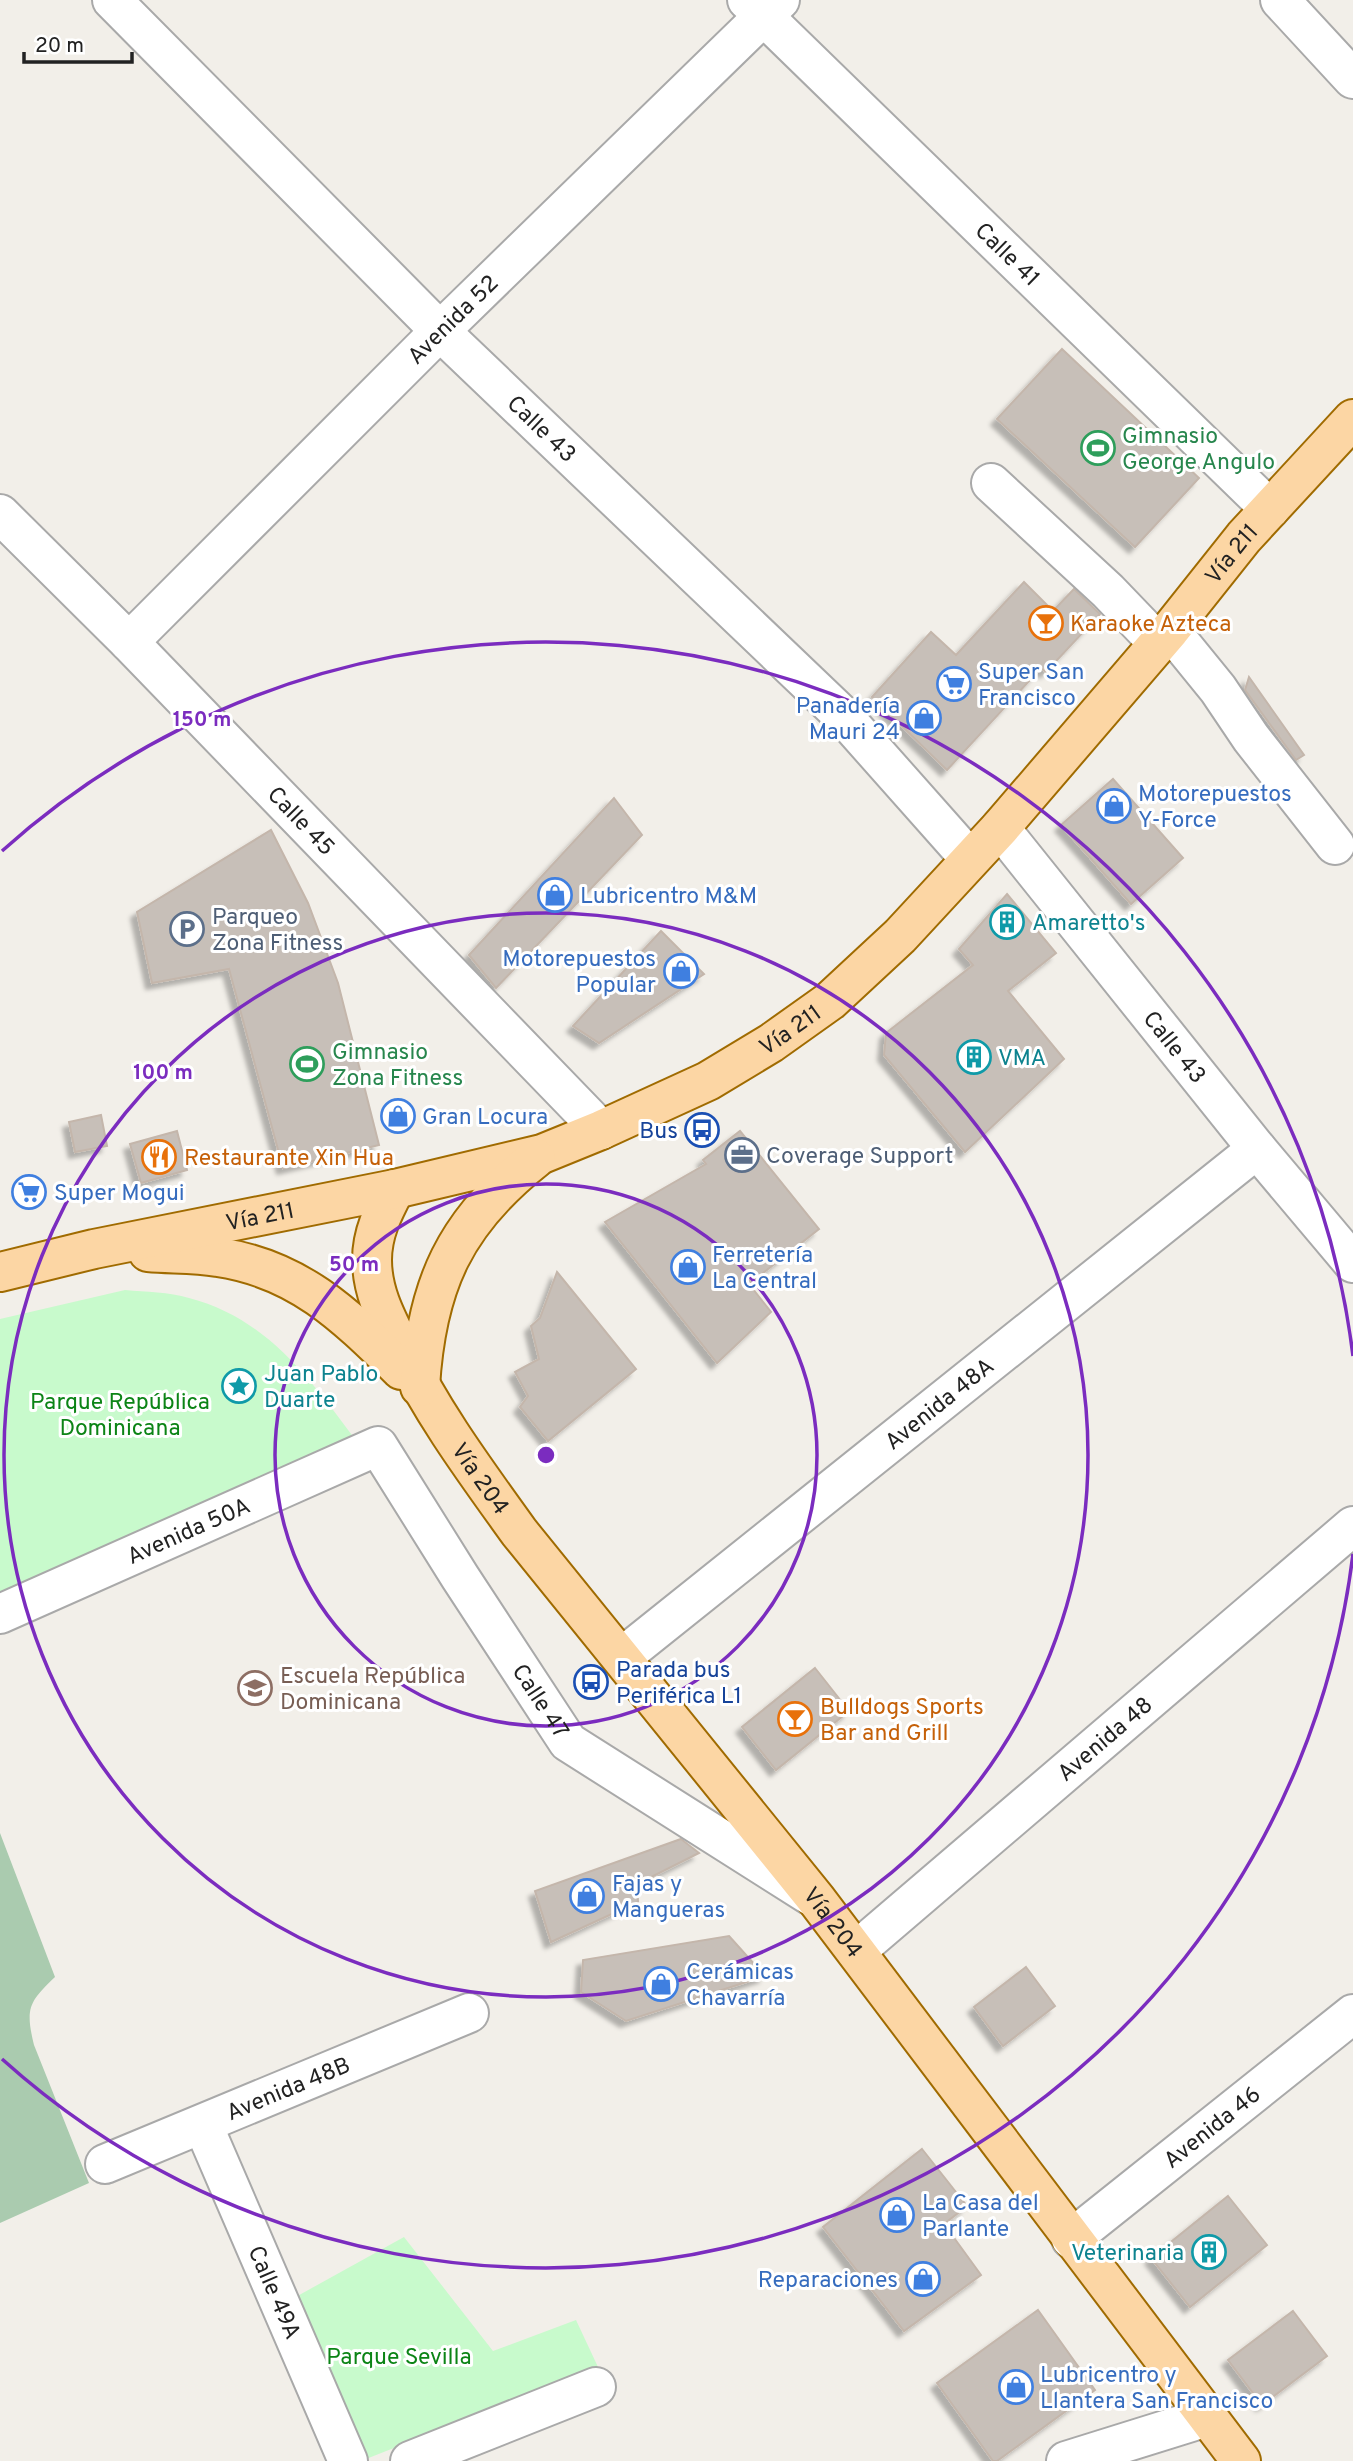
<svg xmlns="http://www.w3.org/2000/svg" width="1353" height="2461" font-family="Overpass,sans-serif">
  <defs>
    <filter id="shadow"><feDropShadow dx="-6" dy="6" stdDeviation="2" flood-color="#0004"/></filter>
  </defs>
  <rect width="100%" height="100%" fill="#f2efe9"/>
  <!-- cemetery -->
  <path fill="#aacbaf" d="M0,1833l55,144c-26,25 -30,31 -21,68l55,138 -89,40z"/>
  <!-- park -->
  <path fill="#c8facc" d="M125,1290c21,2 44,2 64,8 80,21 122,83 169,145l-358,157v-281z
    M404,2237l89,114 83,-31 22,47 -237,94 -69,-162z"/>
  <!-- building -->
  <path fill="#c7bfb8" stroke="#c4b6ab" stroke-width="2" filter="url(#shadow)" d="M1062,349l137,129 -64,69 -138,-128z
    M1024,582l29,29 21,-22 26,25 -54,58 -5,-4 -94,102 -75,-73 59,-65 25,23z
    M1249,677l55,78 -8,5 -51,-70z
    M1113,779l70,79 -52,46 -70,-79z
    M614,798l28,37 -146,153 -27,-33z
    M271,830l37,73 30,80 41,162 -96,23 -54,-199 -77,14 -15,-71z
    M1007,894l49,59 -48,38 56,68 -99,93 -81,-97 2,-22 87,-68 -14,-16z
    M661,931l43,43 -105,69 -26,-17z
    M101,1115l6,31 -32,6 -6,-30z
    M177,1131l10,39 -46,13 -11,-39z
    M740,1131l79,98 -70,55 22,28 -54,51 -112,-141 101,-58 -3,-4z
    M557,1272l79,97 -88,72 -28,-34 8,-11 -13,-24 24,-13 -8,-33 9,-8z
    M815,1668l34,43 -73,59 -34,-43z
    M681,1839l18,14 -62,31 1,18 -87,40 -16,-51z
    M729,1936l36,40 -139,45 -45,-29 2,-32z
    M1026,1967l29,39 -52,40 -29,-39z
    M922,2149l45,57 -23,18 37,51 -77,56 -81,-104z
    M1228,2196l39,49 -77,62 -39,-49z
    M1038,2310l57,80 -98,71h-4l-56,-78z
    M1293,2311l34,45 -65,49 -34,-45z"/>
  <g fill="none" stroke-linecap="round" stroke-linejoin="round">
    <!-- minor casing -->
    <g stroke="#a9a9a9" stroke-width="42">
      <g id="minor">
        <path id="s1" d="M112,0l328,331 404,386 126,142"/>
        <path id="s2" d="M747,0l523,509"/>
        <path d="M1280,0l73,79"/>
        <path d="M991,483l117,108 50,52"/>
        <path id="s3" d="M0,514l129,128 472,488"/>
        <path d="M1170,630l48,59 33,49 84,107"/>
        <path id="s4" d="M129,642l311,-311 340,-331"/>
        <path id="s5" d="M1000,828l257,321 96,114"/>
        <path id="s6" d="M0,1614l378,-168 82,131 108,165 243,154"/>
        <path id="s7" d="M622,1657l635,-508"/>
        <path id="s8" d="M856,1951l497,-425"/>
        <path id="s9" d="M203,2125l145,336"/>
        <path id="s10" d="M105,2164l364,-151"/>
        <path id="s11" d="M1071,2239l282,-225"/>
        <path d="M410,2461l186,-74"/>
        <path d="M1066,2461l141,-44"/>
      </g>
    </g>
    <!-- major casing -->
    <g stroke="#a06b00" stroke-width="42">
      <g id="major">
        <path id="s12" d="M395,1189c-12,23 -23,44 -23,71 0,32 14,58 28,86 32,67 76,126 119,186l297,367 425,562"/>
        <path d="M148,1252c23,2 47,1 70,5 81,12 127,58 183,113"/>
        <path id="s13" d="M0,1272l94,-23 301,-60 147,-35 59,-24 107,-49 63,-38 59,-42 70,-65 100,-108 170,-198 74,-93 109,-118"/>
        <path d="M420,1387c6,-102 35,-165 116,-229"/>
      </g>
    </g>
    <!-- minor -->
    <use href="#minor" stroke="#fff" stroke-width="38"/>
    <!-- major -->
    <use href="#major" stroke="#fcd6a4" stroke-width="38"/>
  </g>
  <!-- distance rings -->
  <g fill="none" stroke="#7b2cbf" stroke-width="3.5">
    <circle cx="546" cy="1455" r="271"/>
    <circle cx="546" cy="1455" r="542"/>
    <path d="M1353 1554A813 813 0 0 1 2 2059M2 851A813 813 0 0 1 1353 1356"/>
  </g>
  <!-- icons -->
  <defs>
    <g id="stadium-ring" transform="scale(1.75)"><circle r="9.5" fill="#fff" stroke="#2e9e5b" stroke-width="1.5"/><path d="M0-5a6.5 5 0 1 0 0 10a6.5 5 0 1 0 0-10ZM-3.5-1.8h7v3.6h-7Z" fill="#2e9e5b"/></g>
    <g id="bar-ring" transform="scale(1.75)"><circle r="9.5" fill="#fff" stroke="#e8710a" stroke-width="1.5"/><path d="M-6-5H6L.8 .8V4.5H3.5V6h-7V4.5H-.8V.8Z" fill="#e8710a"/></g>
    <g id="supermarket-ring" transform="scale(1.75)"><circle r="9.5" fill="#fff" stroke="#3f7fe0" stroke-width="1.5"/><path d="M-6-5.5h2.5l.6 2H6L4.5 2H-2.5L-4.4-4H-6ZM-1.5 3.2a1.3 1.3 0 1 0 .1 0ZM3 3.2a1.3 1.3 0 1 0 .1 0Z" fill="#3f7fe0"/></g>
    <g id="shop-ring" transform="scale(1.75)"><circle r="9.5" fill="#fff" stroke="#3f7fe0" stroke-width="1.5"/><path d="M-5-2.5h2.3a2.7 3.5 0 0 1 5.4 0H5L5.5 6h-11ZM-1.5-2.5h3a1.5 2.3 0 0 0-3 0Z" fill="#3f7fe0"/></g>
    <g id="building-ring" transform="scale(1.75)"><circle r="9.5" fill="#fff" stroke="#0f9aa8" stroke-width="1.5"/><path d="M-4-6H4V6H1V3H-1V6H-4ZM-2.5-4.3h1.7v1.8h-1.7ZM.8-4.3h1.7v1.8H.8ZM-2.5-1h1.7V.8h-1.7ZM.8-1h1.7V.8H.8Z" fill="#0f9aa8"/></g>
    <g id="parking-ring" transform="scale(1.75)"><circle r="9.5" fill="#fff" stroke="#5c6f8a" stroke-width="1.5"/><path d="M-3.5-5.5H1a3.5 3.5 0 0 1 0 7H-1V5.5H-3.5ZM-1-3.4V-.6H.8a1.4 1.4 0 0 0 0-2.8Z" fill="#5c6f8a"/></g>
    <g id="bus-ring" transform="scale(1.75)"><circle r="9.5" fill="#fff" stroke="#1a4fb4" stroke-width="1.5"/><path d="M-5-6H5V4H4V6H2V4H-2V6H-4V4H-5ZM-3.5-4V0h7V-4ZM-3.5 1.2v1.5H-2V1.2ZM2 1.2v1.5H3.5V1.2Z" fill="#1a4fb4"/></g>
    <g id="office-ring" transform="scale(1.75)"><circle r="9.5" fill="#fff" stroke="#5c6f8a" stroke-width="1.5"/><path d="M-6-3h4V-5.5h4V-3h4V5H-6ZM-1-4.5V-3h2v-1.5ZM-6 0V1H6V0Z" fill="#5c6f8a"/></g>
    <g id="restaurant-ring" transform="scale(1.75)"><circle r="9.5" fill="#fff" stroke="#e8710a" stroke-width="1.5"/><path d="M-5-6h1v4h1v-4h1v4h1v-4h1v5L-1.5 .5V6h-2V.5L-5-1ZM5-6V6H3V1.5H1.5Q1.5-4 5-6Z" fill="#e8710a"/></g>
    <g id="sight-ring" transform="scale(1.75)"><circle r="9.5" fill="#fff" stroke="#0f9aa8" stroke-width="1.5"/><path d="M0-6L1.8-2.2L6-1.7L2.9 1.2L3.7 5.4L0 3.3L-3.7 5.4L-2.9 1.2L-6-1.7L-1.8-2.2Z" fill="#0f9aa8"/></g>
    <g id="school-ring" transform="scale(1.75)"><circle r="9.5" fill="#fff" stroke="#8d6e63" stroke-width="1.5"/><path d="M0-5L7-2L0 1L-7-2ZM-4 1L0 2.5L4 1V4Q0 6-4 4Z" fill="#8d6e63"/></g>
  </defs>
  <g fill-rule="evenodd">
    <use href="#stadium-ring" x="1098" y="448"/>
    <use href="#bar-ring" x="1046" y="623"/>
    <use href="#supermarket-ring" x="954" y="684"/>
    <use href="#shop-ring" x="924" y="718"/>
    <use href="#shop-ring" x="1114" y="806"/>
    <use href="#shop-ring" x="555" y="895"/>
    <use href="#building-ring" x="1007" y="922"/>
    <use href="#parking-ring" x="187" y="929"/>
    <use href="#shop-ring" x="681" y="971"/>
    <use href="#building-ring" x="974" y="1057"/>
    <use href="#stadium-ring" x="307" y="1064"/>
    <use href="#shop-ring" x="398" y="1116"/>
    <use href="#bus-ring" x="702" y="1130"/>
    <use href="#office-ring" x="742" y="1155"/>
    <use href="#restaurant-ring" x="159" y="1157"/>
    <use href="#supermarket-ring" x="29" y="1192"/>
    <use href="#shop-ring" x="688" y="1267"/>
    <use href="#sight-ring" x="239" y="1386"/>
    <use href="#bus-ring" x="591" y="1682"/>
    <use href="#school-ring" x="255" y="1688"/>
    <use href="#bar-ring" x="795" y="1719"/>
    <use href="#shop-ring" x="587" y="1896"/>
    <use href="#shop-ring" x="661" y="1984"/>
    <use href="#shop-ring" x="897" y="2215"/>
    <use href="#building-ring" x="1209" y="2252"/>
    <use href="#shop-ring" x="923" y="2279"/>
    <use href="#shop-ring" x="1016" y="2387"/>
  </g>
  <g text-anchor="middle" stroke-width="6" stroke-linejoin="round" paint-order="stroke">
    <!-- street labels -->
    <g font-size="23" fill="#222" stroke="#fff">
      <text dy="8" stroke="none"><textPath href="#s2" startOffset="364">Calle 41</textPath></text>
      <text dy="8" stroke="none"><textPath href="#s4" startOffset="457">Avenida 52</textPath></text>
      <text dy="8" stroke="none"><textPath href="#s1" startOffset="607">Calle 43</textPath></text>
      <text dy="8" stroke="none"><textPath href="#s13" startOffset="1484">Vía 211</textPath></text>
      <text dy="8" stroke="none"><textPath href="#s3" startOffset="430">Calle 45</textPath></text>
      <text dy="8" stroke="none"><textPath href="#s13" startOffset="833">Vía 211</textPath></text>
      <text dy="8" stroke="none"><textPath href="#s5" startOffset="280">Calle 43</textPath></text>
      <text dy="8" stroke="none"><textPath href="#s13" startOffset="266">Vía 211</textPath></text>
      <text dy="8" stroke="none"><textPath href="#s7" startOffset="406">Avenida 48A</textPath></text>
      <text dy="8" stroke="none"><textPath href="#s12" startOffset="322">Vía 204</textPath></text>
      <text dy="8" stroke="none"><textPath href="#s6" startOffset="206">Avenida 50A</textPath></text>
      <text dy="8" stroke="none"><textPath href="#s6" startOffset="716">Calle 47</textPath></text>
      <text dy="8" stroke="none"><textPath href="#s8" startOffset="327">Avenida 48</textPath></text>
      <text dy="8" stroke="none"><textPath href="#s12" startOffset="889">Vía 204</textPath></text>
      <text dy="8" stroke="none"><textPath href="#s10" startOffset="198">Avenida 48B</textPath></text>
      <text dy="8" stroke="none"><textPath href="#s11" startOffset="180">Avenida 46</textPath></text>
      <text dy="8" stroke="none"><textPath href="#s9" startOffset="182">Calle 49A</textPath></text>
    </g>
    <!-- leisure labels -->
    <g font-size="23" fill="#27864d" stroke="#fff" text-anchor="start">
      <text x="1122" y="443">Gimnasio<tspan x="1122" dy="26">George Angulo</tspan></text>
      <text x="332" y="1059">Gimnasio<tspan x="332" dy="26">Zona Fitness</tspan></text>
    </g>
    <!-- food labels -->
    <g font-size="23" fill="#c56008" stroke="#fff" text-anchor="start">
      <text x="1070" y="631">Karaoke Azteca</text>
      <text x="184" y="1165">Restaurante Xin Hua</text>
      <text x="820" y="1714">Bulldogs Sports<tspan x="820" dy="26">Bar and Grill</tspan></text>
    </g>
    <!-- shop labels -->
    <g font-size="23" fill="#366cbe" stroke="#fff" text-anchor="start">
      <text x="978" y="679">Super San<tspan x="978" dy="26">Francisco</tspan></text>
      <text x="900" y="713" text-anchor="end">Panadería<tspan x="900" dy="26">Mauri 24</tspan></text>
      <text x="1138" y="801">Motorepuestos<tspan x="1138" dy="26">Y-Force</tspan></text>
      <text x="580" y="903">Lubricentro M&amp;M</text>
      <text x="656" y="966" text-anchor="end">Motorepuestos<tspan x="656" dy="26">Popular</tspan></text>
      <text x="422" y="1124">Gran Locura</text>
      <text x="54" y="1200">Super Mogui</text>
      <text x="712" y="1262">Ferretería<tspan x="712" dy="26">La Central</tspan></text>
      <text x="612" y="1891">Fajas y<tspan x="612" dy="26">Mangueras</tspan></text>
      <text x="686" y="1979">Cerámicas<tspan x="686" dy="26">Chavarría</tspan></text>
      <text x="922" y="2210">La Casa del<tspan x="922" dy="26">Parlante</tspan></text>
      <text x="898" y="2287" text-anchor="end">Reparaciones</text>
      <text x="1040" y="2382">Lubricentro y<tspan x="1040" dy="26">Llantera San Francisco</tspan></text>
    </g>
    <!-- service labels -->
    <g font-size="23" fill="#4e5e75" stroke="#fff" text-anchor="start">
      <text x="212" y="924">Parqueo<tspan x="212" dy="26">Zona Fitness</tspan></text>
      <text x="766" y="1163">Coverage Support</text>
    </g>
    <!-- culture labels -->
    <g font-size="23" fill="#0d838f" stroke="#fff" text-anchor="start">
      <text x="1032" y="930">Amaretto's</text>
      <text x="998" y="1065">VMA</text>
      <text x="264" y="1381">Juan Pablo<tspan x="264" dy="26">Duarte</tspan></text>
      <text x="1184" y="2260" text-anchor="end">Veterinaria</text>
    </g>
    <!-- transit labels -->
    <g font-size="23" fill="#164399" stroke="#fff" text-anchor="end">
      <text x="678" y="1138">Bus</text>
      <text x="616" y="1677" text-anchor="start">Parada bus<tspan x="616" dy="26">Periférica L1</tspan></text>
    </g>
    <!-- park labels -->
    <g font-size="23" fill="#0c8416" stroke="#fff">
      <text x="120" y="1409">Parque República<tspan x="120" dy="26">Dominicana</tspan></text>
      <text x="399" y="2364">Parque Sevilla</text>
    </g>
    <!-- education labels -->
    <g font-size="23" fill="#785e54" stroke="#fff" text-anchor="start">
      <text x="280" y="1683">Escuela República<tspan x="280" dy="26">Dominicana</tspan></text>
    </g>
  </g>
  <circle cx="546" cy="1455" r="10" fill="#7b2cbf" stroke="#fff" stroke-width="3.5"/>
  <g font-size="21" text-anchor="middle" font-weight="bold" fill="#7b2cbf" stroke="#fff" stroke-width="6" stroke-linejoin="round" paint-order="stroke">
    <text x="202" y="726">150 m</text>
    <text x="163" y="1079">100 m</text>
    <text x="354" y="1271">50 m</text>
  </g>
  <!-- scale -->
  <path d="M24 52v10h108v-10" fill="none" stroke="#222222" stroke-width="3.5"/>
  <text x="35" y="52" font-size="21" fill="#222222" stroke="#ffffff" stroke-width="5" paint-order="stroke">20 m</text>
</svg>
